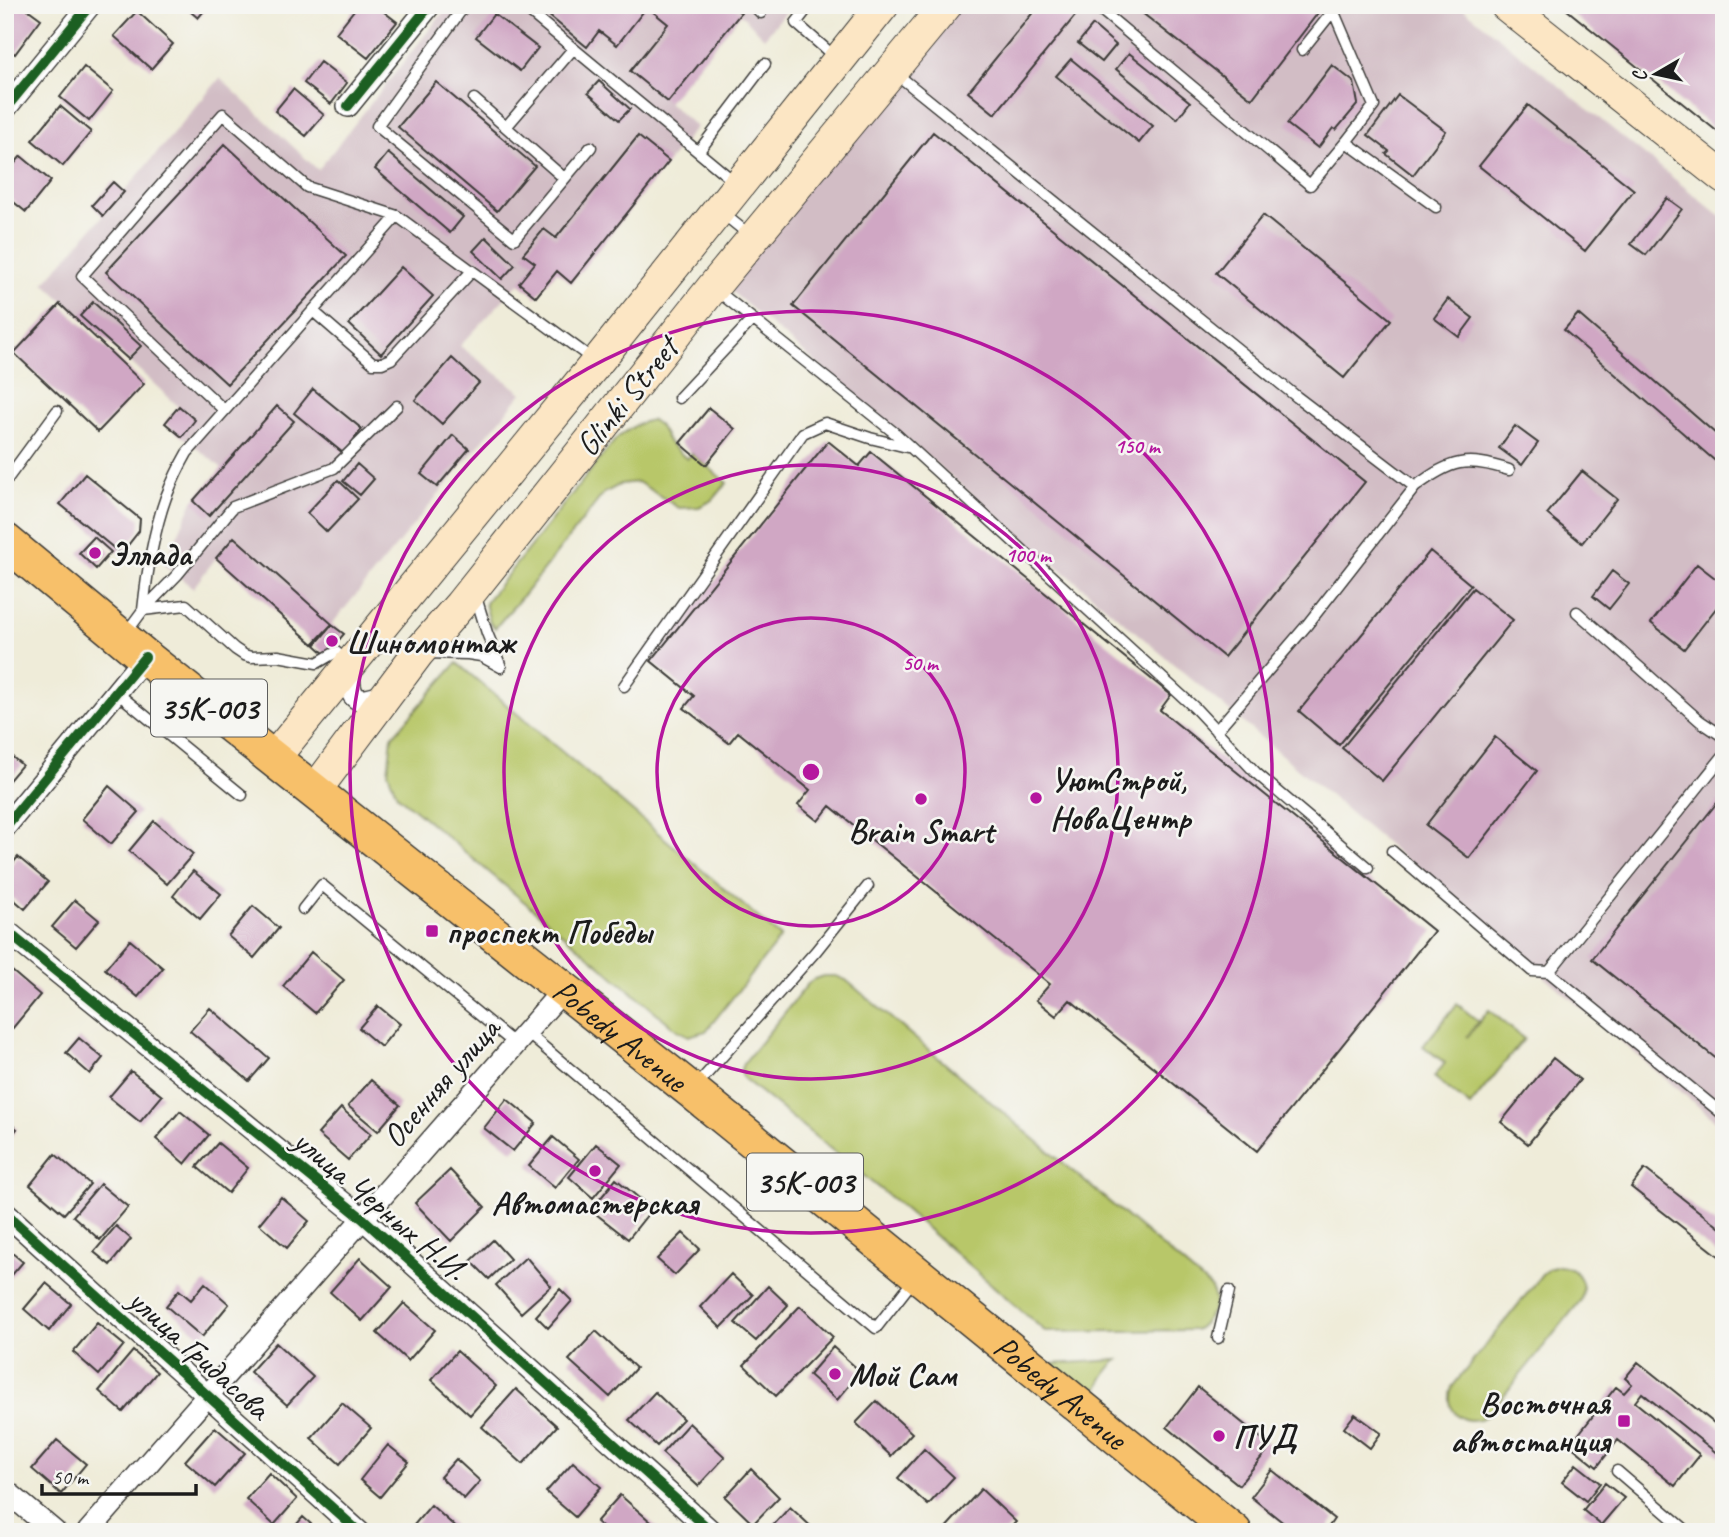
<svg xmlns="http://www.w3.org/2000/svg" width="1729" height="1537" font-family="Caveat,sans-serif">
  <rect width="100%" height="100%" fill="#f6f6f2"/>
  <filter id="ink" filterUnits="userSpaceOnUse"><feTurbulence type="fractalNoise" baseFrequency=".0143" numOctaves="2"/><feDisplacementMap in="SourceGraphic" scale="14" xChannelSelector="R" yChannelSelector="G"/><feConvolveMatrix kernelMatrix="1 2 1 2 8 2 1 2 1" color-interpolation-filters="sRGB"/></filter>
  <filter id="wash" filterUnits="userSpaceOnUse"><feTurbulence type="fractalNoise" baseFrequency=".00686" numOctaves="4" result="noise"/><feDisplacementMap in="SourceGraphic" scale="28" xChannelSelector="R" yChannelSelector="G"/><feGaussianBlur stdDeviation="1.57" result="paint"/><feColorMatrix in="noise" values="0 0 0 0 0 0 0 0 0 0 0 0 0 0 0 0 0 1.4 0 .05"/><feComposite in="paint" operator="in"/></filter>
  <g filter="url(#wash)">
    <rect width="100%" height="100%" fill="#efecd9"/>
    <!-- industrial -->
    <path fill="#d2bdc5" d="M449,5h343l-28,33 -23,-24 -73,88 28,25 -125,156 -15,-12 -20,26 -17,-14 -59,63 62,47 -190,231 -98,-87 -18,21 -23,30 -29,-23 29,-64 29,-33 -57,-45 13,-17 -134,-123 80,-91 96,-114 98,92z
      M955,5h504l265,214v909l-999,-842z"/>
    <!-- green -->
    <path fill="#b8c769" stroke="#6a7242" stroke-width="2" d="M652,420l7,5 10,18 18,16 5,-6 35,30 -14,17 -14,7 -20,1 -41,-26 -17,2 -17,9 -78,99 -31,36 -5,-5 -5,-20 131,-164c12,-9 22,-17 36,-19z
      M457,663l324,274 -75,94 -17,5 -12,-6 -280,-235 -9,-23 4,-35z
      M823,976h13l10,4 364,307c2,4 4,7 5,12 1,10 -11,26 -20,31l-149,2 -145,-126 -158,-128 -2,-9 2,-5 64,-79 5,-5z
      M1457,1004l21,17 -11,16 22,-27 35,29 -54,67 -36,-29 11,-14 -22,-17z
      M1558,1266c19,1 29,15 23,34l-93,115c-23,14 -45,-3 -36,-28l90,-112 7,-6z
      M1118,1360c-13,11 -20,24 -23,40l-45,-36z"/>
    <g id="blocks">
      <!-- building -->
      <path fill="#d0a7c4" d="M5,5h17l19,14 -26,35 -10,-7z
        M183,5h26l-11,13z
        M358,5h17l22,17 -29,36 -32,-25z
        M536,5h195l10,8 -73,89 -38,-31 38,-47 -21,-17 -30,38 -18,-14 -12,16z
        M1039,5h25l12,10 -81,99 -27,-22z
        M1132,5h192l-72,94z
        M1561,5h163v132z
        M137,11l36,33 -22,25 -37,-33z
        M494,14l44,34 -18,23 -44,-34z
        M1093,25l23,20 -14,17 -24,-19z
        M1129,53l61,49 -13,17 -61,-50z
        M1071,59l82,67 -14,17 -83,-67z
        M320,62l27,21 -16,21 -27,-21z
        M1332,65l22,17 4,22 -22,26 -3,-2 -15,20 -31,-24z
        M84,67l29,24 -24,30 -29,-24z
        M599,81l31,28 -11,11 -31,-27z
        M436,82l99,84 -38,45 -99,-84z
        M293,89l31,26 -18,21 -31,-25z
        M1398,95l48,36 -33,44 -27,-21 3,-3 -21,-16z
        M1528,105l106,85 -49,61 -106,-85z
        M60,106l31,26 -28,34 -31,-26z
        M933,132l432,350 -141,175 -431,-351z
        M638,136l31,25 -98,122 -14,-12 -21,26 -17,-14 16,-20 -12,-9 21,-25 12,9z
        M225,144l121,112 -119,128 -121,-112z
        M388,153l75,64 -13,16 -75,-64z
        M21,156l30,25 -25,31 -21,-17v-20z
        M113,182l11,10 -21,24 -11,-11z
        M1667,198l15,11 -36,46 -15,-11z
        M1263,215l128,105 -47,58 -128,-105z
        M486,237l29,28 -13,14 -29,-28z
        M401,267l32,29 -52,58 -32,-30z
        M1448,299l25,19 -14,19 -25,-19z
        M93,302l48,44 -13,13 -48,-43z
        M60,304l84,80 -46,48 -84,-79z
        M1578,314l146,127v26l-10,-7 -150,-130z
        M452,358l27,25 -37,41 -27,-24z
        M313,389l49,40 -19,24 -49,-40z
        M179,406l16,14 -13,17 -17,-14z
        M277,406l17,15 -85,95 -16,-15z
        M709,408l26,21 -29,36 -26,-22z
        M1515,426l23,17 -16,22 -23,-17z
        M453,435l16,14 -32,38 -16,-13z
        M828,441l31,25 12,-14 300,243 -11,15 274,221 -177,220 -187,-151 -14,16 -20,-16 14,-16 -220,-178 -12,15 -20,-16 12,-15 -72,-58 -9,11 -45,-35 10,-12 -43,-35z
        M357,464l17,15 -14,16 -17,-14z
        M1582,471l35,28 -35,44 -35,-29z
        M85,474l55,45 -1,12 -18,23 -61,-50z
        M338,480l20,19 -31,33 -20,-19z
        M94,537l17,15 -15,17 -17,-16z
        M234,537l98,87 -19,20 -97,-86z
        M1430,551l41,34 -132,160 -40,-34z
        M1697,564l27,21v13l-40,51 -33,-26z
        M1612,571l17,13 -20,25 -16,-13z
        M1473,588l40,32 -131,161 -40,-33z
        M332,625l12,9 -18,21 -11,-10z
        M1495,737l42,34 -68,87 -43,-33z
        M5,751l17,14 -17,20z
        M109,786l30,26 -28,32 -29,-25z
        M1724,794v271l-132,-106z
        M154,821l39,33 -26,30 -38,-33z
        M18,857l30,25 -23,27 -20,-17v-20z
        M193,871l28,23 -21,25 -27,-23z
        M75,900l24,20 -23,27 -24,-20z
        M253,906l26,22 -25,30 -26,-22z
        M130,940l33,28 -25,29 -33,-28z
        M311,952l33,28 -29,33 -32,-27z
        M12,971l28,24 -28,34 -7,-6v-44z
        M378,1006l22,18 -19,23 -22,-19z
        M210,1008l59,50 -20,23 -59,-50z
        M79,1038l24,20 -13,16 -24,-21z
        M1553,1058l27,22 -52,64 -27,-22z
        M131,1071l31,25 -22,26 -31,-25z
        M371,1080l29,25 -22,26 -30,-25z
        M507,1099l29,24 -23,28 -29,-23z
        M341,1108l30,26 -23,26 -30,-26z
        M180,1111l29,24 -24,29 -29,-25z
        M5,1119l12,10 -12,15z
        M553,1137l26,22 -24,29 -26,-22z
        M218,1143l30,25 -20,25 -31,-26z
        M596,1144l25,20 -28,34 -24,-21z
        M55,1154l35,30 -26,30 -34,-29z
        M1645,1169l79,62v29l-93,-73z
        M450,1170l35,37 -34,34 -36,-38z
        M616,1179l36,30 -24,30 -37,-29z
        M100,1184l28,23 -28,33 -27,-24z
        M281,1197l28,24 -22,27 -28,-24z
        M116,1226l15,13 -21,26 -16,-13z
        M683,1233l17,16 -25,26 -18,-16z
        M493,1240l17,19 -21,20 -18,-18z
        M5,1247l18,15 -18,21z
        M526,1257l25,29 -30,27 -25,-28z
        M360,1258l32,29 -30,34 -32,-29z
        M731,1274l22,21 -32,33 -21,-21z
        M46,1283l25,21 -22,27 -25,-22z
        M205,1283l24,21 -27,33 -36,-31 13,-16 12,10z
        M768,1286l20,19 -32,36 -21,-18z
        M560,1289l12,12 -24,27 -12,-12z
        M404,1303l31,27 -27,31 -31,-28z
        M800,1306l33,31 -57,59 -32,-31z
        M97,1323l27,22 -25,30 -26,-23z
        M596,1331l40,37 -26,29 -41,-37z
        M276,1343l37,34 -26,28 -37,-33z
        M833,1347l28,25 -24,28 -28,-25z
        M133,1351l24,21 -34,40 -24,-21z
        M457,1351l39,35 -26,29 -39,-35z
        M1638,1362l86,69v28l-82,-66 -7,9 65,53 -25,31 -57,-46 -21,27 -27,-22 46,-58 8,6 8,-9 -7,-6z
        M1198,1387l73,59 -32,39 -72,-58z
        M516,1389l41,37 -34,38 -41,-37z
        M655,1392l28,27 -26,27 -28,-26z
        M877,1401l35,32 -21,23 -35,-33z
        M342,1403l29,25 -31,36 -29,-26z
        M1355,1414l26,19 -11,15 -26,-20z
        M689,1423l36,34 -27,29 -36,-33z
        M215,1427l30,26 -30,34 -30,-26z
        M57,1440l29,24 -25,30 -29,-25z
        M388,1445l21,17 -29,35 -20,-17z
        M924,1449l30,28 -26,28 -30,-27z
        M456,1459l24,22 -16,18 -24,-22z
        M573,1462l28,25 -26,30 -29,-25z
        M1576,1464l24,19 -14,18 -24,-19z
        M751,1469l28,28 -26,27 -28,-27z
        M1272,1470l62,49 -9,13h-30l-44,-35z
        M269,1473l28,26 -23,26 -28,-26z
        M1605,1483l19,15 -23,27 -18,-15z
        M981,1489l35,33 -10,10h-64z
        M620,1495l39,34 -2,3h-49l-12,-10z
        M431,1505l30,27h-53z
        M790,1507l27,25h-50z
        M303,1517l17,15h-30z"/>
    </g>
  </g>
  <g filter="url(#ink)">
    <use href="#blocks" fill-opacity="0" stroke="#3c3b38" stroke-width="2"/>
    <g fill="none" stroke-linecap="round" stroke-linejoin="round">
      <!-- service casing -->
      <g stroke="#3c3b38" stroke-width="13">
        <path id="service" d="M465,5l-88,121 137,113 77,-92
          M521,5l216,179
          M753,5l8,8
          M810,5l-14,18 40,35
          M1095,5l215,180 36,-43 28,-36 -41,-96
          M1302,50l35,-44
          M894,72l403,325 118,90
          M474,99l90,79
          M506,127l67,-78
          M1346,142l90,65
          M699,151l66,-87
          M721,212l31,25
          M715,289l181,145 299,274 61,65 112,95
          M313,311l60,52h9l9,-4 81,-88
          M679,398l74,-79
          M224,410l-142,-134 141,-162 84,73 90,29 198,145
          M5,482l52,-71
          M475,594l12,39 14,34
          M143,610c4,-38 10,-77 23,-113 6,-15 13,-30 21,-44l210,-237
          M143,610l43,-5 49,44 9,6 7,2 27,-1 39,7 19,-11 12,11
          M1577,612l123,109 24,16
          M126,633l17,-23 34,-35 56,-68 101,-39 63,-62
          M425,653l43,1 13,2 20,11
          M624,686l179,-253 22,-10 45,15 37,9
          M116,692l126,103
          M1216,731l91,-106 108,-138c36,-27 51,-31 94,-17
          M1392,851l140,120 17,1 175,143
          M303,909l19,-24 193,159
          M1549,972l175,-217
          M526,1032l350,296 39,-50
          M696,1086l120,-135 52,-65
          M1218,1338l11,-47
          M1617,1471l71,61"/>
      </g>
      <!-- minor casing -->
      <g stroke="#3c3b38" stroke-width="24">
        <path id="minor" d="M348,106l82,-101
          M5,109l85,-104
          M349,664c0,33 3,44 37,30
          M5,827l140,-170
          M5,930l357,288 350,314
          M5,1213l354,319
          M5,1490l50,42
          M88,1532l475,-542"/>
      </g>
      <!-- secondary casing -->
      <g stroke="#3c3b38" stroke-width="34">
        <path id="secondary" d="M1506,5l218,173
          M273,759l324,-397 286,-357
          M314,792l104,-139 42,-48 253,-318 233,-282"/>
      </g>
      <!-- primary casing -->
      <g stroke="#3c3b38" stroke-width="38">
        <g id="primary">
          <path id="s1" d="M5,541l140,116 547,434 542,441"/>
        </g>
      </g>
      <!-- service -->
      <use href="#service" stroke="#fff" stroke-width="10"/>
      <!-- minor -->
      <use href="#minor" stroke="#fff" stroke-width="21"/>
      <!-- secondary -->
      <use href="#secondary" stroke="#fce6c4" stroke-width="32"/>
      <!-- primary -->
      <use href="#primary" stroke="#f7c06b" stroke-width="35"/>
      <!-- cycleway casing -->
      <g stroke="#f6f6f2" stroke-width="15">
        <path id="cycleway" d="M348,106l82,-101
          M5,109l85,-104
          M5,827l140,-170
          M5,930l357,288 350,314
          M5,1213l354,319"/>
      </g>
      <!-- cycleway -->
      <use href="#cycleway" stroke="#1b5e20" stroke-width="10"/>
    </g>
  </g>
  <!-- distance rings -->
  <g fill="none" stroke="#b5179e" stroke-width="3.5">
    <circle cx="811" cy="772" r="154"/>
    <circle cx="811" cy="772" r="307"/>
    <circle cx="811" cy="772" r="461"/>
  </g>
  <!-- markers -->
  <g fill="#b5179e" stroke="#f6f6f2" stroke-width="2.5">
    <circle cx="95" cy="553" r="7"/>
    <circle cx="332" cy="641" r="7"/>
    <circle cx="1036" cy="798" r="7"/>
    <circle cx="921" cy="799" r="7"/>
    <rect x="425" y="924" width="14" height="14" rx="3.5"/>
    <circle cx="595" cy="1171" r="7"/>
    <circle cx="835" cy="1374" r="7"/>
    <rect x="1617" y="1414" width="14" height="14" rx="3.5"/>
    <circle cx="1219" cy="1436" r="7"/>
  </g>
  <g text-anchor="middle" stroke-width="5" stroke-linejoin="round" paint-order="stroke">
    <!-- shield labels -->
    <g fill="#f6f6f2" stroke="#5d5d5c" stroke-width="2">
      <rect x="151" y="679.5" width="116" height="57" rx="5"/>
      <rect x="747" y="1153.5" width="116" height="57" rx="5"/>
    </g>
    <g font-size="32" font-weight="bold" fill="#1c1c1c">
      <text x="209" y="719">35К-003</text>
      <text x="805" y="1193">35К-003</text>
    </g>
    <!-- street labels -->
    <g font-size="33" fill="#1c1c1c" stroke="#f6f6f2">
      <text transform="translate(626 396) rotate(-51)" y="12">Glinki Street</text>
      <text dy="12" stroke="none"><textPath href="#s1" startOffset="789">Pobedy Avenue</textPath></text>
      <text transform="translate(440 1082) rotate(-49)" y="12">Осенняя улица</text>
      <text transform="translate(381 1204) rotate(40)" y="12">улица Черных Н.И.</text>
      <text transform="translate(200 1353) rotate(42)" y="12">улица Гридасова</text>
      <text dy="12" stroke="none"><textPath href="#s1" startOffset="1356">Pobedy Avenue</textPath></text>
    </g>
    <!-- poi labels -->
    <g font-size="33" font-weight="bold" fill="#1c1c1c" stroke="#f6f6f2" text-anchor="start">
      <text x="109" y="565">Эллада</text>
      <text x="346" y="653">Шиномонтаж</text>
      <text x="1050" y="791">УютСтрой,<tspan x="1050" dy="38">НоваЦентр</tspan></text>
      <text x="921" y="842" text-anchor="middle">Brain Smart</text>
      <text x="446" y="943">проспект Победы</text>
      <text x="595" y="1214" text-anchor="middle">Автомастерская</text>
      <text x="849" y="1386">Мой Сам</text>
      <text x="1610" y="1414" text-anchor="end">Восточная<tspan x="1610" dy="38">автостанция</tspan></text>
      <text x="1233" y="1448">ПУД</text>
    </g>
  </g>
  <circle cx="811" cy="772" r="10" fill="#b5179e" stroke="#f6f6f2" stroke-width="3.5"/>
  <g font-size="21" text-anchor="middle" font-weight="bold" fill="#b5179e" stroke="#f6f6f2" stroke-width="5" stroke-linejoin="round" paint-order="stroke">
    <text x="1137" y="453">150 m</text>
    <text x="1028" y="562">100 m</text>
    <text x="920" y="670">50 m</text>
  </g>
  <!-- margin -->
  <rect width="1729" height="1537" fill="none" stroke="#f6f6f2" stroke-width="28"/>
  <!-- north arrow -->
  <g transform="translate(1656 74) rotate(261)" stroke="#f6f6f2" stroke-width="5" paint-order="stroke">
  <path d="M0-5L12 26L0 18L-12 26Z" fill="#1c1c1c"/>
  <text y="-10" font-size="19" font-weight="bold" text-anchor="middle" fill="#1c1c1c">С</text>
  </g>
  <!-- scale -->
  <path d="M42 1484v10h154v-10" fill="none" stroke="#1c1c1c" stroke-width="3.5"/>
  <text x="52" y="1484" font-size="21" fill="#1c1c1c" stroke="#f6f6f2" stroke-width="5" paint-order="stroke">50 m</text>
</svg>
